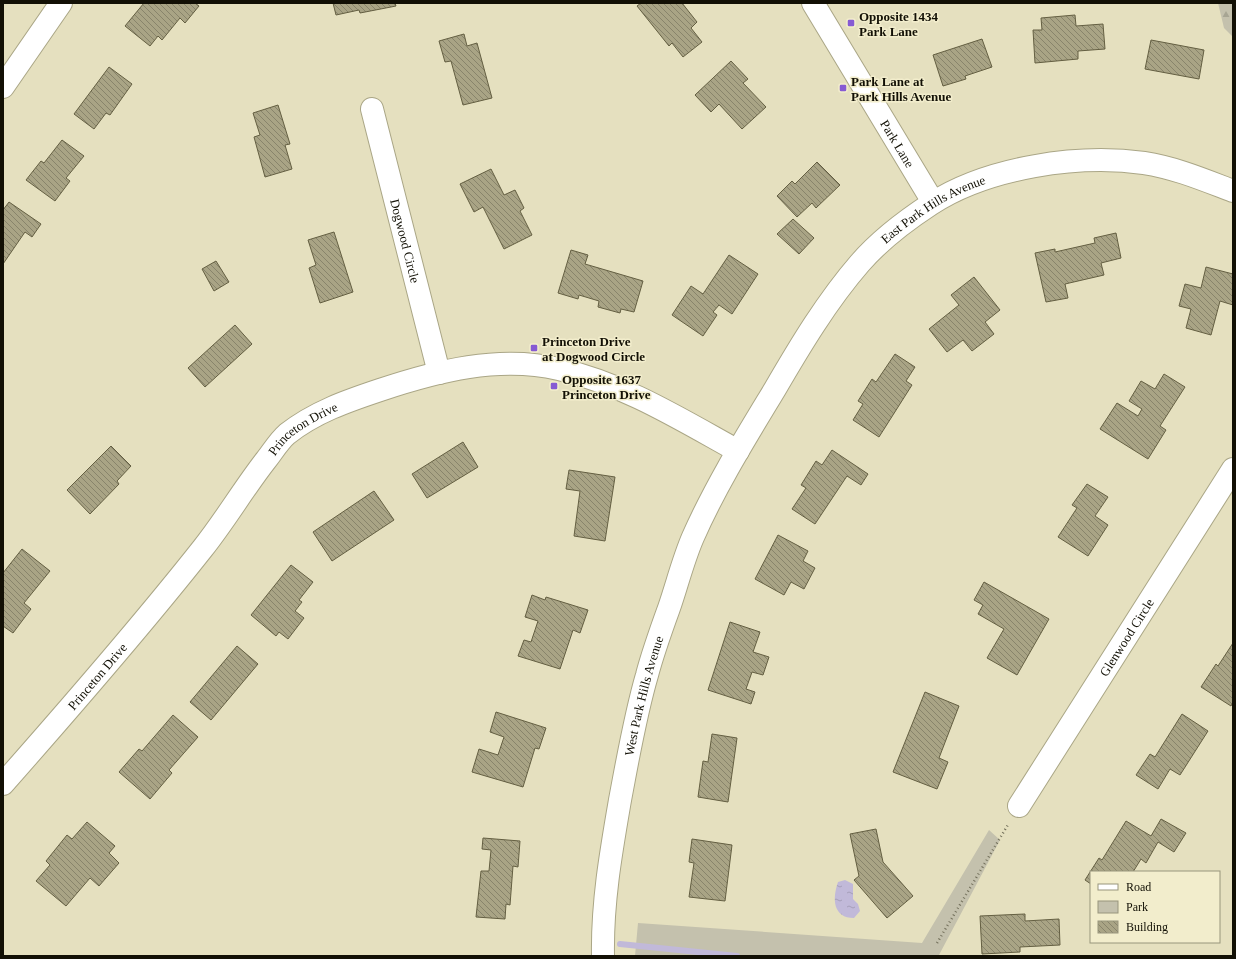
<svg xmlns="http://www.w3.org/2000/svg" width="1236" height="959" font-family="'Times New Roman',serif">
  <defs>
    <pattern id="forest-firs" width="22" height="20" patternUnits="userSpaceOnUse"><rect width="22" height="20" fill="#c4c1ad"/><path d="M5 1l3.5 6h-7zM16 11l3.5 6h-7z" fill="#a7a593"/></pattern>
    <pattern id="water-ripples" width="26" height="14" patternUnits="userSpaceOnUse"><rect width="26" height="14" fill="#c1b9d9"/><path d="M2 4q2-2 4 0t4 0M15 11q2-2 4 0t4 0" fill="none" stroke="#a59eb9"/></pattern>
    <pattern id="building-back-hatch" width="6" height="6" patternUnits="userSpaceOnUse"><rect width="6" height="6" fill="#a9a485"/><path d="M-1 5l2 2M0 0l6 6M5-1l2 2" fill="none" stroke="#88846b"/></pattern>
  </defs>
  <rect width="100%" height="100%" fill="#e5e0bf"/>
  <!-- forest -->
  <path fill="url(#forest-firs)" d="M1218,3h15v34l-9,-9z"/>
  <!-- green -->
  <path fill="#c4c1ad" d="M989,830l11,10 -61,115 2,1h-306l3,-33 284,20z"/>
  <!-- water -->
  <path fill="url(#water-ripples)" d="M845,880l8,4v15l5,5 2,7 -6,7c-21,0 -22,-19 -16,-36z"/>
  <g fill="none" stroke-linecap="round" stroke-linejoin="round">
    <!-- stream -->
    <path stroke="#c1b9d9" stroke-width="6" d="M620,944l117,12"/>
  </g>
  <!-- building -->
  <path fill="url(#building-back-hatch)" stroke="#645f42" d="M144,3h51l4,3 -14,17 -5,-5 -18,22 -4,-4 -8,10 -25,-20z
    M333,3h62l1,3 -36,7 -1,-3 -23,5z
    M641,3h41l15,19 -6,6 11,14 -19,15 -11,-14 -3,3 -32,-40z
    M1075,15l1,11 27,-2 2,25 -27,2v8l-43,4 -2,-33h9l-1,-12z
    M464,34l3,12 10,-3 15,55 -29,7 -12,-44 -6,1 -6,-21z
    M982,39l10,28 -27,9 1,3 -23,7 -10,-31z
    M1151,40l53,10 -5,29 -54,-10z
    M731,61l17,18 -5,4 23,24 -24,22 -23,-25 -8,8 -16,-17z
    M109,67l23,17 -22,31 -4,-2 -12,16 -20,-15z
    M278,105l12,39 -5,1 7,24 -27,8 -11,-40 6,-2 -7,-22z
    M62,140l22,16 -18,22 4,3 -15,20 -29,-21 15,-19 3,2z
    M817,162l23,23 -24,23 -4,-5 -15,14 -20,-21 15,-15 3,3z
    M491,169l13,26 11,-5 9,18 -4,3 12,24 -28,14 -21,-42 -9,5 -14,-28z
    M9,202l32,22 -9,13 -7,-5 -22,32v-54z
    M793,219l21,19 -15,16 -22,-20z
    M334,232l19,60 -33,11 -11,-35 7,-3 -8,-25z
    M1116,233l5,25 -20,5 3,12 -39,9 3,14 -22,4 -11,-49 20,-4v3l40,-9 -1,-5z
    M571,250l17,5 -3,9 58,17 -9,31 -13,-3 -1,4 -22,-6 1,-6 -20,-6 -1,4 -20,-6z
    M729,255l29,19 -26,40 -13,-9 -6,7 4,3 -14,21 -31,-21 19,-29 12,8z
    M216,261l13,21 -15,9 -12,-22z
    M1206,267l27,7v31l-13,-4 -9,34 -25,-7 5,-19 -12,-3 6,-22 16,4z
    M974,277l26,33 -15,12 9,12 -22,17 -9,-11 -16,12 -18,-23 30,-24 -8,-10z
    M235,325l17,19 -47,43 -17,-19z
    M895,354l20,13 -9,14 6,4 -33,52 -26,-17 10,-16 -5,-3 14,-22 4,3z
    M1164,374l21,13 -25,39 6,4 -18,29 -48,-30 17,-26 21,13 4,-7 -13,-8 12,-20 14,8z
    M463,442l15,25 -51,31 -15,-24z
    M111,446l20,20 -14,15 2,3 -29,30 -23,-24z
    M832,450l36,24 -7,11 -14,-9 -32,48 -23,-15 14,-21 -5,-3 15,-24 6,4z
    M569,470l46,7 -10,64 -31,-5 6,-45 -14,-2z
    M1087,484l21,13 -13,19 13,9 -20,31 -30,-19 19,-29 -5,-3z
    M374,491l20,29 -62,41 -19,-29z
    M778,535l30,16 -5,10 12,7 -11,21 -13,-7 -7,13 -29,-16z
    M22,549l28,22 -26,32 7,6 -18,24 -10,-7v-53z
    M291,565l22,17 -14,18 3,2 -7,9 9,7 -16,21 -9,-7 -3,4 -25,-21z
    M984,582l65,37 -32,56 -30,-17 17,-29 -26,-15 5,-9 -9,-5z
    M532,595l13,5 1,-3 42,13 -8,23 -7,-3 -13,39 -42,-13 6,-16 7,2 7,-21 -13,-4z
    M730,622l30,10 -7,20 16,5 -6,18 -11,-3 -6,17 9,3 -4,12 -43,-14z
    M1233,643v59l-2,4 -30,-19 15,-23 2,2z
    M237,646l21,18 -47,56 -21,-18z
    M925,692l34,14 -20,52 9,4 -11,27 -44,-17z
    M496,712l50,16 -7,21 -4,-1 -12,39 -51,-15 7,-23 19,6 6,-18 -14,-5z
    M1182,714l26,17 -28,44 -10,-6 -12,20 -22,-14 14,-21 5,3z
    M173,715l25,22 -29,33 3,3 -22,26 -31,-27 20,-23 3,2z
    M712,734l25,4 -9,64 -30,-5 5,-36 5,1z
    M1161,819l25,14 -12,19 -16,-10 -12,21 -5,-4 -8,13h-42v12l-6,-4 14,-22 3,2 24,-39 25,15z
    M87,822l28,24 -6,7 10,10 -20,23 -9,-8 -24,28 -30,-25 14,-16 -4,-4 21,-26 5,4z
    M876,829l7,33 30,34 -26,22 -33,-38 5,-4 -9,-42z
    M483,838l37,3 -2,26 -5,-1 -3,39 -4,-1 -1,15 -29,-2 5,-46h8l2,-21 -9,-1z
    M692,839l40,6 -7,56 -36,-4 5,-34 -5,-1z
    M1025,914v7l34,-2 1,26 -40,2v5l-38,2 -2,-38z"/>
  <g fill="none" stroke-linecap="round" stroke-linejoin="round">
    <!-- minor casing -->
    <g stroke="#aaa686" stroke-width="24">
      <g id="minor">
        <path id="s1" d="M813,3l120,199"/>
        <path d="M3,87l58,-84"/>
        <path id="s2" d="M372,109l67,264"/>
        <path id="s3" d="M3,784c68,-77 136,-155 200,-236 23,-29 41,-60 63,-88 7,-9 13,-19 21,-26 28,-22 60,-33 93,-44 57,-19 119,-35 179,-21 65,15 121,50 179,82"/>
        <path id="s4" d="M1019,806l214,-337"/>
        <path id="s5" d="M603,956c-1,-53 8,-104 17,-156 8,-42 15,-84 27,-125 6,-23 14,-45 22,-67 8,-23 14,-48 24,-71 23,-52 53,-100 82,-148 25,-43 52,-88 85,-126 20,-23 45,-42 71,-59 57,-37 147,-50 213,-41 32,5 60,17 89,28"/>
      </g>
    </g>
    <!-- path -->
    <path stroke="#73705b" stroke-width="2.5" stroke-dasharray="1 3" stroke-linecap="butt" d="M937,943l72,-120"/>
    <!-- minor -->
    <use href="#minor" stroke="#fff" stroke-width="22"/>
  </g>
  <!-- markers -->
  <g fill="#865ad3" stroke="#f2edcc" stroke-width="1.5">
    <rect x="847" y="19" width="8" height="8" rx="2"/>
    <rect x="839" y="84" width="8" height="8" rx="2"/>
    <rect x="530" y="344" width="8" height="8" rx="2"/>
    <rect x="550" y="382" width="8" height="8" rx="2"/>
  </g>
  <g text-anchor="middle" stroke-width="3" stroke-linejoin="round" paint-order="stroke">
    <!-- poi labels -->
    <g font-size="13" font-weight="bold" fill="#121005" stroke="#f2edcc" text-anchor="start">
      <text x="859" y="21">Opposite 1434<tspan x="859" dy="15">Park Lane</tspan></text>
      <text x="851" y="86">Park Lane at<tspan x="851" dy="15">Park Hills Avenue</tspan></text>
      <text x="542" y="346">Princeton Drive<tspan x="542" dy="15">at Dogwood Circle</tspan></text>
      <text x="562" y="384">Opposite 1637<tspan x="562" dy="15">Princeton Drive</tspan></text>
    </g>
    <!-- street labels -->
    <g font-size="13" fill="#121005" stroke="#f2edcc">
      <text dy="5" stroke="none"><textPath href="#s1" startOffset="164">Park Lane</textPath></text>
      <text dy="5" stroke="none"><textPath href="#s5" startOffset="844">East Park Hills Avenue</textPath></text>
      <text dy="5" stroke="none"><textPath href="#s2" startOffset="136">Dogwood Circle</textPath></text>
      <text dy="5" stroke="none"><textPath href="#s3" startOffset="467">Princeton Drive</textPath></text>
      <text dy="5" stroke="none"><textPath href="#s4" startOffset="200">Glenwood Circle</textPath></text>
      <text dy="5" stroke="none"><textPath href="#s3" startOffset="143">Princeton Drive</textPath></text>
      <text dy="5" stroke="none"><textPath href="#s5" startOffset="264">West Park Hills Avenue</textPath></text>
    </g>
  </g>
  <!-- border -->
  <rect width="1236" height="959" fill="none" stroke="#121005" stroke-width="8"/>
  <!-- legend -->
  <rect x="1090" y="871" width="130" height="72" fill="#f2edcc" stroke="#98957c"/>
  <rect x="1098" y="884" width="20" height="6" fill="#ffffff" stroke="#98957c"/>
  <text x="1126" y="891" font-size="12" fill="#121005">Road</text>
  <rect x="1098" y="901" width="20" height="12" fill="#c4c1ad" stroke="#98957c"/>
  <text x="1126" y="911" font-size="12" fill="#121005">Park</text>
  <rect x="1098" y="921" width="20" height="12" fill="url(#building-back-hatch)" stroke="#98957c"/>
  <text x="1126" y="931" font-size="12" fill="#121005">Building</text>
</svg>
